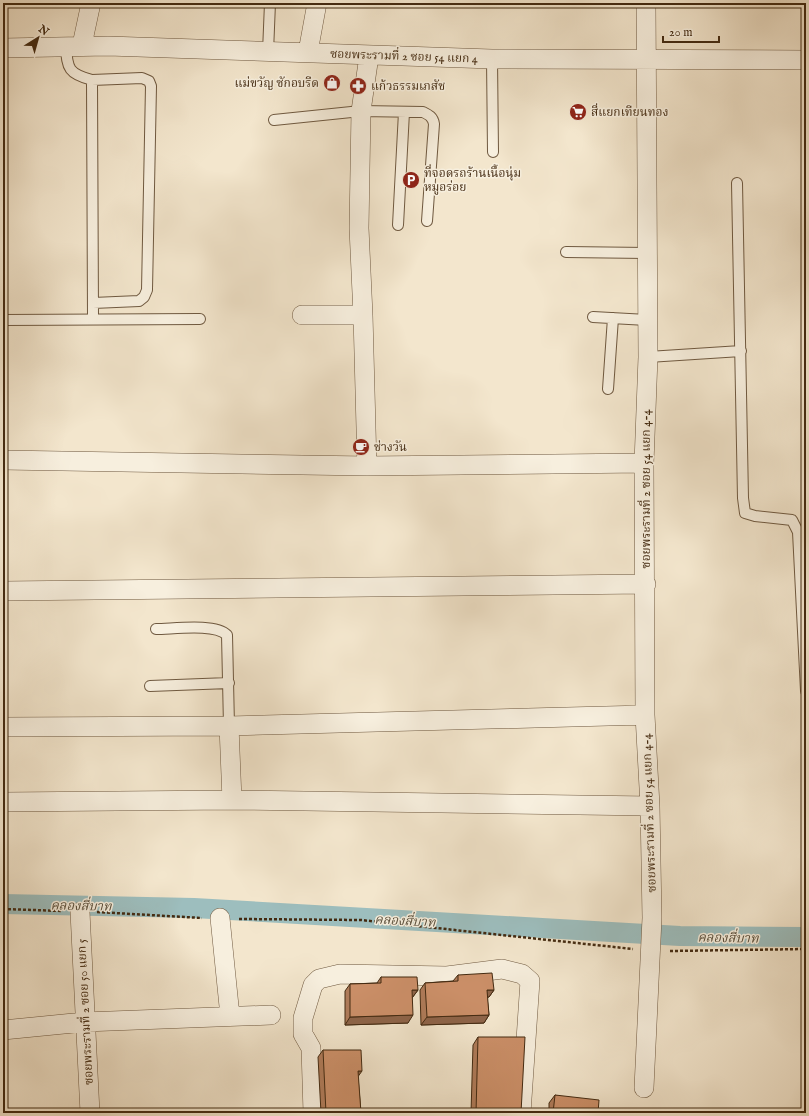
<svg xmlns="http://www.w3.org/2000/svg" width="809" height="1116" font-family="'IM FELL English','Noto Serif Thai',serif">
  <rect width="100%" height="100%" fill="#f3e6cd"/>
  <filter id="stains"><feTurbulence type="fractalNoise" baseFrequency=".005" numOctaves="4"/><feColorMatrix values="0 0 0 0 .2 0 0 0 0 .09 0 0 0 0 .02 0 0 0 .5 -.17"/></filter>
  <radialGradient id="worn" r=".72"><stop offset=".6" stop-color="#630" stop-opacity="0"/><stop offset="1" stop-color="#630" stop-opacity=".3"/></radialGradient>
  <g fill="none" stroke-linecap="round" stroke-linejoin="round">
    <!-- canal -->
    <path stroke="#9dbebe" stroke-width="20" d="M3,904l191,4 486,28 126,1"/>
    <!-- lane casing -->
    <g stroke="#6f5940" stroke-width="12">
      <path id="lane" d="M66,46c1,23 3,28 26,34l1,238
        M268,52l2,-49
        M492,59l1,93
        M92,80l50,-2 7,3 2,5 -4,204 -3,7 -5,4 -46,2
        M274,120l87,-9 62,1c6,3 10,5 11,12l-7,97
        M737,183l6,315 2,15 10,3 37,4 6,12 8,159
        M398,225l6,-113
        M566,252l81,1
        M593,317l54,3
        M3,320l197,-1
        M648,357l93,-6
        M608,389l5,-71
        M156,629c17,0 59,-6 71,6l2,91
        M150,686l79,-3"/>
    </g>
    <!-- street casing -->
    <g stroke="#6f5940" stroke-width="20">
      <path id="street" d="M82,45l9,-42
        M3,48l105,-2 384,13 314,1
        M308,52l9,-49
        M302,315h61
        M3,460l364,6 277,-3
        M367,466l-4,-151 -4,-87 2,-117 8,-55
        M3,591l643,-7
        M229,726l3,74
        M3,727l226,-1 416,-11
        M3,802l229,-2 418,6
        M80,912l10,201
        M220,918l10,98
        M3,1030l81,-8 187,-7
        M644,1088l8,-170 -2,-112 -5,-91 -1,-252 4,-106 -2,-354
        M313,1113l-2,-65 -8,-14v-16l10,-33 6,-6 21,-5 107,2 55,-7 20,5 8,7 -9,132"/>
    </g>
    <!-- path -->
    <path stroke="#432a11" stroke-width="2.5" stroke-dasharray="3 2" stroke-linecap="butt" d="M3,909l59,2
      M97,912l105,6
      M239,919l122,1 272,29
      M670,951l136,-2"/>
    <!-- lane -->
    <use href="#lane" stroke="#f7efde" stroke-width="10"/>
    <!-- street -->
    <use href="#street" stroke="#f7efde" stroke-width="19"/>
  </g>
  <!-- wall -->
  <path fill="#af7b59" stroke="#432a11" d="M458,975l36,15 -5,7h-2l2,18 -5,8 -63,2 -1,-35 5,-7 28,-2z
    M381,977l37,13 -6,8 -4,25 -63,2v-34l5,-7 27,-1z
    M478,1037l43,76h-50l2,-68z
    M323,1050l35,27 3,36h-40l-3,-56z
    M555,1095l43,18h-49v-10z"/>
  <!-- shaded-wall -->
  <path fill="#8e6449" stroke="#432a11" d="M412,990h6l-6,8h-6z
    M487,990h7l-5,7 -8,1z
    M413,1015l-5,8 -63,2 5,-8z
    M489,1015l-5,8 -63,2 6,-8z
    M358,1071h4l-5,7z"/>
  <!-- building -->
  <path fill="#cb8f68" stroke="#432a11" d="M492,973l2,17h-7l2,25 -62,2 -2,-34 33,-2v-6z
    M381,977h36l1,13h-6l1,25 -63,2v-33l31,-1z
    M478,1037h47l-4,76h-45z
    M323,1050h38l1,21h-4l3,42h-35z
    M555,1095l44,5 -1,13h-45z"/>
  <!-- icons -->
  <defs>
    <g id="shop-disc" transform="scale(0.9)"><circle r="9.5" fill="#8f2418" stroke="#f7efde"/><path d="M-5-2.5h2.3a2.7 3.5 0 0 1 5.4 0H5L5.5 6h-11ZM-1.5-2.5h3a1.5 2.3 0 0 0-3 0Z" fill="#fff"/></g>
    <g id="pharmacy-disc" transform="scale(0.9)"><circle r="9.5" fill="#8f2418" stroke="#f7efde"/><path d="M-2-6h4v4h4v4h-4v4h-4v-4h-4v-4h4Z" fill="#fff"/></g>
    <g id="supermarket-disc" transform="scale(0.9)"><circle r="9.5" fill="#8f2418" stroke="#f7efde"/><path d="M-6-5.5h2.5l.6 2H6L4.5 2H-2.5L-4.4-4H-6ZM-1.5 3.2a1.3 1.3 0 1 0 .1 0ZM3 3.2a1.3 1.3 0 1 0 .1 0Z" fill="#fff"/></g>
    <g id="parking-disc" transform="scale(0.9)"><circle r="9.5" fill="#8f2418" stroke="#f7efde"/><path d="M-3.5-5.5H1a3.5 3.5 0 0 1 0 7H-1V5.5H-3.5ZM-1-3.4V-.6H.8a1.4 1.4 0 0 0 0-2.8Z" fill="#fff"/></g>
    <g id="cafe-disc" transform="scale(0.9)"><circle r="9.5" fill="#8f2418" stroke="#f7efde"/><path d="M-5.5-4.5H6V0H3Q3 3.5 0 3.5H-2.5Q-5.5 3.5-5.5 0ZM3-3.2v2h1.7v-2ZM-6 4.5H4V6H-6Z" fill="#fff"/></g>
  </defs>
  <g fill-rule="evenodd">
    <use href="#shop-disc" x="332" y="83"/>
    <use href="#pharmacy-disc" x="358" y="86"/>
    <use href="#supermarket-disc" x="578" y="112"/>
    <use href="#parking-disc" x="411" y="180"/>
    <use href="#cafe-disc" x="361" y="447"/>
  </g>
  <g text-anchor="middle" stroke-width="3" stroke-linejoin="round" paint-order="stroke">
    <!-- street labels -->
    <g font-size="12" fill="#432a11" stroke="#f7efde">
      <text transform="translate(404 56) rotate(2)" y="4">ซอยพระรามที่ 2 ซอย 54 แยก 4</text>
      <text transform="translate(646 489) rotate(-90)" y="4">ซอยพระรามที่ 2 ซอย 54 แยก 4-4</text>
      <text transform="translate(649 813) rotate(-92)" y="4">ซอยพระรามที่ 2 ซอย 54 แยก 4-4</text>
      <text transform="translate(85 1012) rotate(-93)" y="4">ซอยพระรามที่ 2 ซอย 50 แยก 5</text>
    </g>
    <!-- poi labels -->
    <g font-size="12" fill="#432a11" stroke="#f7efde" text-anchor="start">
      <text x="319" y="87" text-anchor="end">แม่ขวัญ ซักอบรีด</text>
      <text x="371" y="90">แก้วธรรมเภสัช</text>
      <text x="591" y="116">สี่แยกเทียนทอง</text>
      <text x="424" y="177">ที่จอดรถร้านเนื้อนุ่ม<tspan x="424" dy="14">หมูอร่อย</tspan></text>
      <text x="374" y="451">ช่างวัน</text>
    </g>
    <!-- water labels -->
    <g font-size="13" font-style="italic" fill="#5a4f3c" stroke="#f7efde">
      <text transform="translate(81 905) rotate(1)" y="5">คลองสี่บาท</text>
      <text transform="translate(405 920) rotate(3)" y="5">คลองสี่บาท</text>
      <text transform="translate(728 937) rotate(1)" y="5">คลองสี่บาท</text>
    </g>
  </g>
  <!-- margin -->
  <rect width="809" height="1116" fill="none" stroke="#f3e6cd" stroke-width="16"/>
  <rect x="4" y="4" width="801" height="1108" fill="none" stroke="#432a11" stroke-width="2"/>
  <rect x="8" y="8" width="793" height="1100" fill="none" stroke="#432a11"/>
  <!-- north arrow -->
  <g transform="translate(38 38) rotate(37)" stroke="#f7efde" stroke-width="3" paint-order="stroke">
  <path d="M0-3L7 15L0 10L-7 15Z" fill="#432a11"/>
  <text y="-6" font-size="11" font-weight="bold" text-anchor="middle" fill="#432a11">N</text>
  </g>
  <!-- scale -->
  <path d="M663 36v6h56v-6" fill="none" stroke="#432a11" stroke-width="2"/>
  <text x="669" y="36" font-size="12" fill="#432a11" stroke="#f7efde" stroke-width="3" paint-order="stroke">20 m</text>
  <rect width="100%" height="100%" filter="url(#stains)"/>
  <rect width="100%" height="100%" fill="url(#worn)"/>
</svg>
